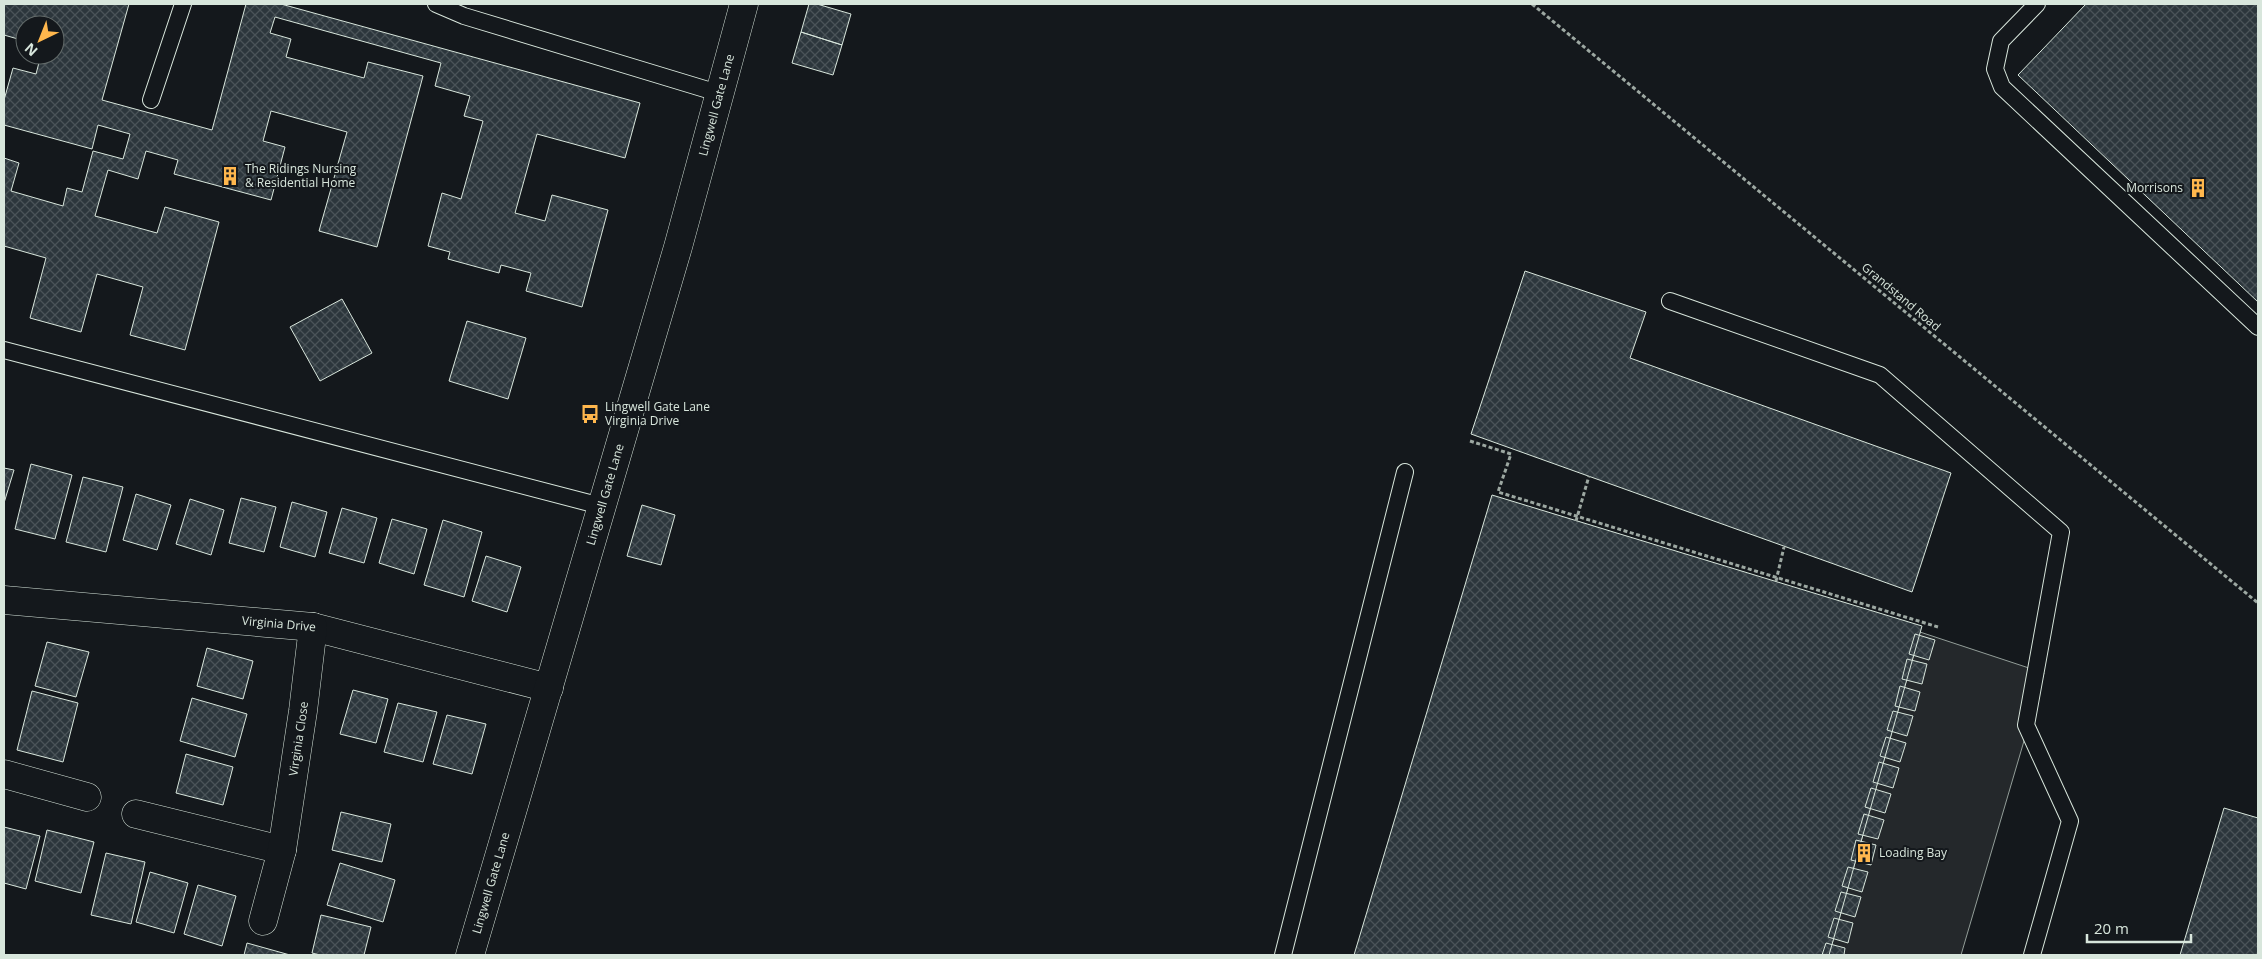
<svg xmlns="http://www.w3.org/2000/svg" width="2262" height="959" font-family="'Open Sans',sans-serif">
  <defs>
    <pattern id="building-cross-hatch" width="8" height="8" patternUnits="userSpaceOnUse" patternTransform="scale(1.25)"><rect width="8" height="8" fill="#2c363c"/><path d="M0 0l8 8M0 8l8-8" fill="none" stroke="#4a5358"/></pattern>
  </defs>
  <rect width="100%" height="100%" fill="#14181c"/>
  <!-- parking -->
  <path fill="#24282b" stroke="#939e99" d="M1920,632l124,41 -83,282h-132z"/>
  <!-- building -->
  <path fill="url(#building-cross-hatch)" stroke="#d8e6dc" d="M4,4h125l-27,96 110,30 34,-126h35l359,99 -15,55 -88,-24 -22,79 30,8 7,-26 56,15 -26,97 -56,-16 5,-18 -30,-8 -2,8 -51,-14 2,-7 -22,-6 14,-53 19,6 22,-78 -19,-5 6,-20 -35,-10 6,-23 -166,-46 -5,16 21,6 -5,18 78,21 4,-16 55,14 -46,171 -58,-16 28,-99 -76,-21 -8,30 22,6 -14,53 -97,-26 4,-14 -32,-9 -8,28 -30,-9 -13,46 62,17 8,-26 54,15 -34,128 -55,-15 13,-48 -46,-13 -16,58 -51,-14 16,-60 -42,-12v-88l15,5 -8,28 52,15 4,-18 15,4 11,-41 30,8 7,-25 -32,-9 -6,24 -88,-24v-25l9,-32 23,6 5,-19h14v-30h-30v16l-21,-6z
    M809,4h8l34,10 -9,31 -41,-13z
    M2086,4h172v298l-240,-227z
    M801,32l41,13 -9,30 -41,-12z
    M1525,271l121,41 -16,46 321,115 -39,119 -441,-158z
    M342,299l30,54 -52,28 -30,-54z
    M467,321l59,17 -18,61 -59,-18z
    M31,464l41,11 -17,64 -40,-10z
    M4,468l10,2 -10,33z
    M83,477l40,10 -17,65 -40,-10z
    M136,494l35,11 -14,45 -34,-10z
    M1492,495l430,131 -93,329h-475z
    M241,498l35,9 -12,45 -35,-9z
    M190,499l34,11 -13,45 -35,-11z
    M292,502l35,10 -12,45 -35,-10z
    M642,505l33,10 -14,50 -34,-9z
    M342,508l35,10 -13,45 -35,-10z
    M392,519l35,10 -13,45 -35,-11z
    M443,520l39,12 -18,65 -40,-12z
    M486,556l35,11 -14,45 -35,-11z
    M1915,634l20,6 -6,20 -20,-6z
    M47,642l42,10 -13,45 -41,-11z
    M207,648l46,13 -10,38 -46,-13z
    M1907,659l20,5 -5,20 -20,-5z
    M1900,686l20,6 -5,19 -20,-5z
    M353,690l35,9 -12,44 -36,-9z
    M32,691l46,12 -15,59 -46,-12z
    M192,698l55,16 -12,43 -55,-16z
    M398,703l39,9 -14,50 -39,-10z
    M1893,711l20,5 -6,20 -20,-6z
    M447,715l39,9 -14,50 -39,-10z
    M1886,737l20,6 -6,19 -20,-6z
    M186,754l47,13 -10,38 -47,-12z
    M1879,762l20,6 -6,20 -20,-6z
    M1871,788l20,6 -6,19 -20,-6z
    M2224,808l34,10v137h-78z
    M341,812l50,12 -9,38 -50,-12z
    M1864,814l20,6 -6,19 -20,-5z
    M4,827l36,9 -14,53 -22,-6z
    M47,830l47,12 -13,51 -46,-12z
    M1856,840l20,5 -5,20 -20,-5z
    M106,853l39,9 -14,62 -40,-9z
    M340,863l55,17 -12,42 -56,-17z
    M1848,867l20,5 -6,20 -20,-6z
    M150,872l38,11 -14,50 -38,-11z
    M198,885l38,11 -14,50 -38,-12z
    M1841,892l20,5 -6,20 -20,-6z
    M321,915l50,12 -7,28h-44l-8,-2z
    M1834,918l19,5 -5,20 -20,-6z
    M247,943l43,12h-46z
    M1826,943l19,5 -1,7h-22z"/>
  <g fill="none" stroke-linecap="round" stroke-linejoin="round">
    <!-- lane casing -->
    <g stroke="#d8e6dc" stroke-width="18">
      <path id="lane" d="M436,4l28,12 254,77
        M2037,4l-36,37 -6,28 7,18 256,240
        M151,100l32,-96
        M1670,301l210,74 181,157 -35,193 44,96 -38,134
        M4,350l597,156
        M1283,955l122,-483"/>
    </g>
    <!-- street casing -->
    <g stroke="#d8e6dc" stroke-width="29">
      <g id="street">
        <path id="s1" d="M4,600l309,27 236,61"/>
        <path d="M4,774l83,23"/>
        <path d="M136,814l146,36"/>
        <path id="s2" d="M263,921l19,-71 21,-139 10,-84"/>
      </g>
    </g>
    <!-- secondary casing -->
    <g stroke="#d8e6dc" stroke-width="29">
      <g id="secondary">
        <path id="s3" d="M470,955l208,-708 66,-243"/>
      </g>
    </g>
    <!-- path -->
    <path stroke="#9da8a2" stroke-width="3" stroke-dasharray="4 2.5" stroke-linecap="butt" d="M1532,4l726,599
      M1470,441l41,13 -13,38 440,135
      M1576,521l13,-45
      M1776,581l8,-34"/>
    <!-- lane -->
    <use href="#lane" stroke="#14181c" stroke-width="16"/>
    <!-- street -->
    <use href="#street" stroke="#14181c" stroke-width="28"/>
    <!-- secondary -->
    <use href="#secondary" stroke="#14181c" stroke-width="28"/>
  </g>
  <!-- icons -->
  <defs>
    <g id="building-bare" transform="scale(1.5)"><path d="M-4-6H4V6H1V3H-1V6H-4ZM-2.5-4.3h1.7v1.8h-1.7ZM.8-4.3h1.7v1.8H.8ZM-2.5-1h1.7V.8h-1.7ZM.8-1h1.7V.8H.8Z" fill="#ffb74d" stroke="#14181c" stroke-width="2.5" paint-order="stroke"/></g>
    <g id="bus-bare" transform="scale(1.5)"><path d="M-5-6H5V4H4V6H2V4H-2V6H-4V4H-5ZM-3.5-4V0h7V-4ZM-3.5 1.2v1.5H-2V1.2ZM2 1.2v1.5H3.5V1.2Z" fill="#ffb74d" stroke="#14181c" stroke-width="2.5" paint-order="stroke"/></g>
  </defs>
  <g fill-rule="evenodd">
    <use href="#building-bare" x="230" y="176"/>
    <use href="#building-bare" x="2198" y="188"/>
    <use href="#bus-bare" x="590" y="414"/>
    <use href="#building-bare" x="1864" y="853"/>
  </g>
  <g text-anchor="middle" stroke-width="4" stroke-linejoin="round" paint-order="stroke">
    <!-- street labels -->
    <g font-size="12" fill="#d8e6dc" stroke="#14181c">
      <text dy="4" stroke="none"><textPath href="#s3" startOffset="885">Lingwell Gate Lane</textPath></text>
      <text transform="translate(1901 297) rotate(40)" y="4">Grandstand Road</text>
      <text dy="4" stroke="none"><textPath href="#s3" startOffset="480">Lingwell Gate Lane</textPath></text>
      <text dy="4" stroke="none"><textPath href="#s1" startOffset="276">Virginia Drive</textPath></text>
      <text dy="4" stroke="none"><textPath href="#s2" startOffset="186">Virginia Close</textPath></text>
      <text dy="4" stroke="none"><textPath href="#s3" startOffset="75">Lingwell Gate Lane</textPath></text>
    </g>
    <!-- poi labels -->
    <g font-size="12" fill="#d8e6dc" stroke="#14181c" text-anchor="start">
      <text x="245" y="173">The Ridings Nursing<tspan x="245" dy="14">&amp; Residential Home</tspan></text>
      <text x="2183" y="192" text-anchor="end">Morrisons</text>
      <text x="605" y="411">Lingwell Gate Lane<tspan x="605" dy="14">Virginia Drive</tspan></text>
      <text x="1879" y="857">Loading Bay</text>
    </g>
  </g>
  <!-- border -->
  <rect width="2262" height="959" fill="none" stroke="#d8e6dc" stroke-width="10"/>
  <!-- north arrow -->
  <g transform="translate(40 40) rotate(223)"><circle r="24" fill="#14181c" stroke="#626a69"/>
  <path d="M0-4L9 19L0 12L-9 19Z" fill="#ffb74d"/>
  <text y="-8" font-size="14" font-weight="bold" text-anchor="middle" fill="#d8e6dc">N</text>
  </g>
  <!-- scale -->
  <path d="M2087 934v8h104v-8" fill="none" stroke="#d8e6dc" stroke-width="2.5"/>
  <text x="2094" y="934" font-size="15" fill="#d8e6dc" stroke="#14181c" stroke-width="4" paint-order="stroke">20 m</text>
</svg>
